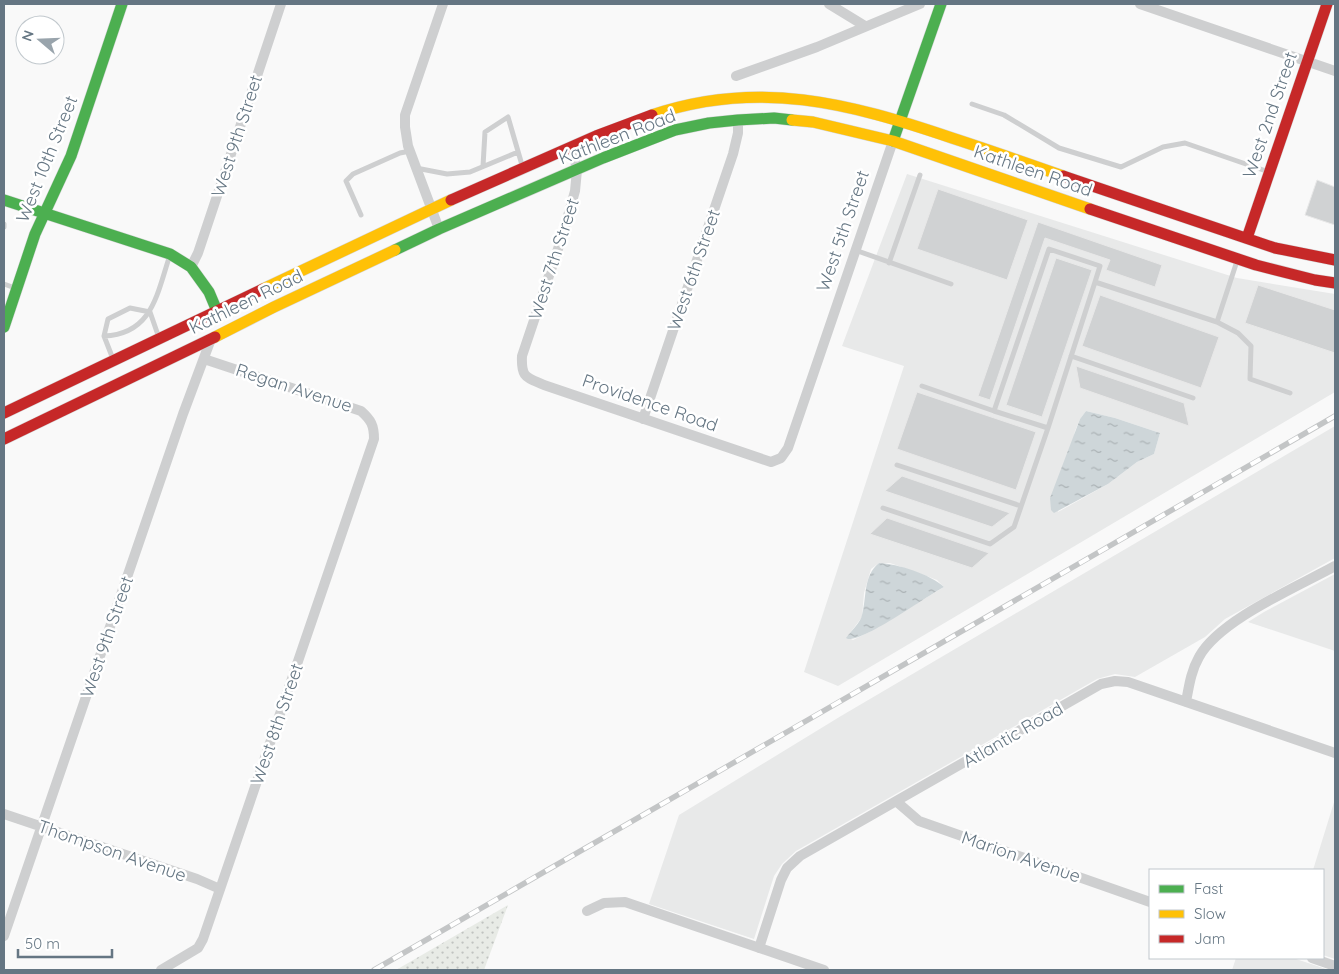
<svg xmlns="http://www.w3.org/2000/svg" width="1339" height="974" font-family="Quicksand,sans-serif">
  <defs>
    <pattern id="green-dots" width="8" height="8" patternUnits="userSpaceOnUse" patternTransform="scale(1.25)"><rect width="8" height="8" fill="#e8ebe6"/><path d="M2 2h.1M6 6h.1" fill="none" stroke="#c0c3c0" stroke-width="1.8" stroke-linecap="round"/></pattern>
    <pattern id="water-ripples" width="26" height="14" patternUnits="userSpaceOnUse" patternTransform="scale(1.25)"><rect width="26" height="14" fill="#ced6d9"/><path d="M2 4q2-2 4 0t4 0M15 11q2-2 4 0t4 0" fill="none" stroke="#abb2b5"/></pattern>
  </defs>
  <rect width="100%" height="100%" fill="#f9f9f9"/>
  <!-- built -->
  <path fill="#e8e9e9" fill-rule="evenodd" d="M907,174l330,104 98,16v98l-497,294 -34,-14 100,-306 -62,-20zM1086,411l29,7 45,15 -6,21 -17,8 -29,22 -50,28 17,-81 5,-12zM879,563h11l34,12 13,5 7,7 -75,45 -16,8 -6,-3 15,-20 2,-24 7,-24z
    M1335,426v132l-110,61 -20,18 -70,40 -20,-3 -18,5 -301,172 -14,13 -8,12 -20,63 -105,-35 30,-89 162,-99z
    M1335,574v77l-87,-29 16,-10z
    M1335,799v160l-12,-4v-85h-10z
    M1236,958h57l36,12h-97z"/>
  <!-- green -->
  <path fill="url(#green-dots)" d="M508,905l-24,65h-88z"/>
  <!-- water -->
  <path fill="url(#water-ripples)" d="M1086,411l29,7 45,15 -6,21 -17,8 -29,22 -54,29 -3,-3 -1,-12 30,-79z
    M879,563c19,1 51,11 65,24 -19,10 -79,54 -96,52l-2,-1c5,-7 15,-16 16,-23 5,-19 1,-39 17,-52z"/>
  <!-- building -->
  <path fill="#d0d2d3" stroke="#e8e8e8" d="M1317,180l18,7v38l-30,-10z
    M938,189l90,31 -21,60 -90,-31z
    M1038,222l124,43 -7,22 -49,-17 4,-10 -65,-22 -55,162 -12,-4z
    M1056,258l36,12 -50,147 -36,-12z
    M1258,285l77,25v43l-90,-30z
    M1100,295l119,42 -18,51 -119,-42z
    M1076,366l108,37 5,23 -109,-38z
    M917,392l119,40 -20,58 -119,-41z
    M902,476l108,37 -18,14 -107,-36z
    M887,518l102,35 -17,15 -102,-34z"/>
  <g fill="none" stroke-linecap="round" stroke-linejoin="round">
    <!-- fast casing -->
    <g stroke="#d5d6d7" stroke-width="12">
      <path id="fast" d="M893,141l48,-137
        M4,200l166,54 21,13 18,25 8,19
        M395,250l44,-21 164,-71 72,-28 34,-7 29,-3 36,-2 18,2
        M4,327l31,-93 36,-78 51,-152"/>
    </g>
    <!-- slow casing -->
    <g stroke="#d5d6d7" stroke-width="12">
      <path id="slow" d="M652,115c106,-36 197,-12 300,23 37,12 74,25 111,38
        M792,120l21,2 80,19 197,68
        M263,289l188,-89
        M215,337l59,-30 121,-57"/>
    </g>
    <!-- jam casing -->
    <g stroke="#d5d6d7" stroke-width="12">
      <path id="jam" d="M1063,176l212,72 60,12
        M451,200l145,-64 56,-21
        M1090,209l166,56 59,15 20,3
        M1247,238l80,-234
        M4,413l259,-124
        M4,439l211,-102"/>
    </g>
    <!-- lane -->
    <path stroke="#cecfd0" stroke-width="5" d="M972,104l32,11 55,33 62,19 42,-20 22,-4 84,29
      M483,166l2,-34 23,-15 14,48
      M416,168l31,6 23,-2 48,-20
      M361,215l-15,-34 7,-7 47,-21 10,-2
      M4,224v3
      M855,250l96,34
      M1237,261l-20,61 21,11 13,13 -1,33 40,14
      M889,263l31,-88
      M1095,282l-47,146 -54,-17 55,-162 51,17 -5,16 122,40
      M4,284l11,4
      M150,312l8,23
      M104,336c49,-2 53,-43 66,-81
      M1071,356l122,42
      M113,359l-9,-23 4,-17 22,-11 20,4
      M922,386l72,25
      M897,465l124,41
      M883,508l107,36 24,-17 34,-99"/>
    <!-- street -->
    <path stroke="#cecfd0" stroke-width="10" d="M829,4l36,22
      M1140,4l195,67
      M736,76l81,-29 103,-43
      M572,147l5,23 -2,21 -13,46 -40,119c-1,22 4,21 22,29l227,77 10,-4 7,-10 105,-307
      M439,229l-31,-83 -3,-19v-12l38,-111
      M191,267l7,-14 83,-249
      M643,419l90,-265 5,-21v-13
      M1186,702c3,-16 5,-31 13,-45 20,-37 98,-70 136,-91
      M897,802l22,19 231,81
      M4,814l193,65 23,10
      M587,911l17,-8 21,-1 199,68
      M4,936l179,-522 28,-75
      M759,948l22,-68 6,-12 13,-12 301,-172 14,-3 13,1 207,71
      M1312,958l23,8
      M161,970l37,-22 5,-9 171,-500c0,-14 -3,-19 -13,-28l-157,-52"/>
    <!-- fast -->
    <use href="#fast" stroke="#4caf50" stroke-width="11"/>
    <!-- slow -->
    <use href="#slow" stroke="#ffc107" stroke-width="11"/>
    <!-- jam -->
    <use href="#jam" stroke="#c62828" stroke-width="11"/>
    <!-- rail casing -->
    <g stroke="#c3c5c6" stroke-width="5.5">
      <path id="rail" d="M374,970l961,-554"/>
    </g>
    <!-- rail -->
    <use href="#rail" stroke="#fff" stroke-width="4" stroke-dasharray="11" stroke-linecap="butt"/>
  </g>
  <g text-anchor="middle" stroke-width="5" stroke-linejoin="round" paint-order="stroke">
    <!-- street labels -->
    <g font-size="18" fill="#657683" stroke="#fff">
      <text transform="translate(1270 115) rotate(-71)" y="6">West 2nd Street</text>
      <text transform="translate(237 136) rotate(-72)" y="6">West 9th Street</text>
      <text transform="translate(617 137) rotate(-21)" y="6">Kathleen Road</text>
      <text transform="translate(47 159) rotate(-68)" y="6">West 10th Street</text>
      <text transform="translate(1033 171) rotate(19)" y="6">Kathleen Road</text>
      <text transform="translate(843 231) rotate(-71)" y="6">West 5th Street</text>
      <text transform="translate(554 259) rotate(-72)" y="6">West 7th Street</text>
      <text transform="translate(694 270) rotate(-71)" y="6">West 6th Street</text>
      <text transform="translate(246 302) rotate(-26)" y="6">Kathleen Road</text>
      <text transform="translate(294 388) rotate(18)" y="6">Regan Avenue</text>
      <text transform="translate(650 403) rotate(19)" y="6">Providence Road</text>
      <text transform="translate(107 637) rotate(-71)" y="6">West 9th Street</text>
      <text transform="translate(277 724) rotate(-71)" y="6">West 8th Street</text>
      <text transform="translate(1013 735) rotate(-30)" y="6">Atlantic Road</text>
      <text transform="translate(112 851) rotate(19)" y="6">Thompson Avenue</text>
      <text transform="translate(1021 857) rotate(19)" y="6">Marion Avenue</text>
    </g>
  </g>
  <!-- border -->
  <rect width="1339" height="974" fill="none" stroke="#657683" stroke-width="10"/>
  <!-- legend -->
  <rect x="1149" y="869" width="175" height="90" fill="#ffffff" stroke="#c1c8cd"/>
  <rect x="1159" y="885" width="25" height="8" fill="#4caf50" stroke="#c1c8cd"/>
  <text x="1194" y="894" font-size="15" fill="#657683">Fast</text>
  <rect x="1159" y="910" width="25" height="8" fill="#ffc107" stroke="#c1c8cd"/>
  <text x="1194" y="919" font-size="15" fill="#657683">Slow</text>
  <rect x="1159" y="935" width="25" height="8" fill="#c62828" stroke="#c1c8cd"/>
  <text x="1194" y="944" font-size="15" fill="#657683">Jam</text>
  <!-- north arrow -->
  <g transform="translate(40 40) rotate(289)"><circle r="24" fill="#ffffff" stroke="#c1c8cd"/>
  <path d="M0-4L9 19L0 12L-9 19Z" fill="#99a4ac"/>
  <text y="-8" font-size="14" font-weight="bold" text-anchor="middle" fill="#657683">N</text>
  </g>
  <!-- scale -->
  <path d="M18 949v8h94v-8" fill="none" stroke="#657683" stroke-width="2.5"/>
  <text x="25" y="949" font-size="15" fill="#657683" stroke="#ffffff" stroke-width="4" paint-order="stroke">50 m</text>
</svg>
